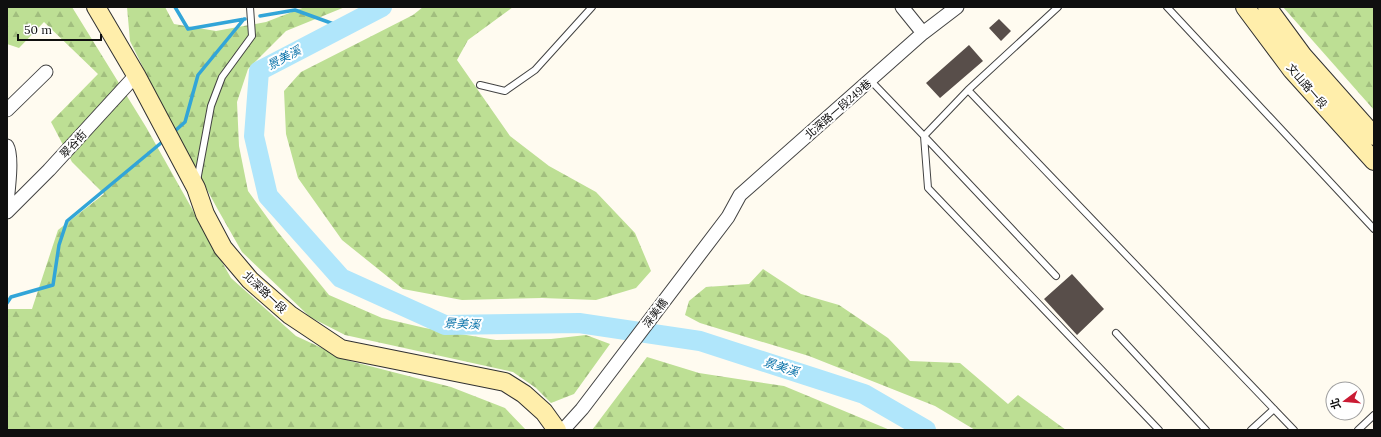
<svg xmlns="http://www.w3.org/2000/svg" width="1381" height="437" font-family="Lora,'Noto Sans TC',serif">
  <defs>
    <pattern id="forest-firs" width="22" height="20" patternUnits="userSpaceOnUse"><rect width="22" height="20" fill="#bddf94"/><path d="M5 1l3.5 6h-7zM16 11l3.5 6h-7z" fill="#a1be7e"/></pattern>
  </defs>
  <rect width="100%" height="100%" fill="#fffbf0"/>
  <!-- forest -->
  <path fill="url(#forest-firs)" d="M7,7h65l74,120 85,151 65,58 54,25 101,26 54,21 21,22h-519v-121h25l26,-79 46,-36 -32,-32 -21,-40 47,-48 -54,-52 -25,26 -12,-4z
    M127,7h38l9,17 42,7 50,-9 39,-15h40l-59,24 -38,38 -11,33 2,44 9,45 29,40 52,64 53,23 43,10 71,12 55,-1 35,-4 24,9 -36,50 -23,9 -15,-15 -23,-16 -168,-37 -35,-18 -68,-65 -25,-44 -52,-96 -35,-71z
    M423,7h90l-45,33 -11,20 53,76 39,30 47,26 39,41 16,38 -15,17 -40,12 -54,-2 -80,2 -59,-11 -61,-49 -44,-62 -12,-44 -2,-43 17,-19 112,-57z
    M1283,7h91v103z
    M763,269l38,25 38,11 49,33 22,23 50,2 48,41 10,-9 48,35h-91l-40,-24 -126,-50 -109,-33 -15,-8 4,-14 17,-14 43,-3z
    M647,357l52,16 85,13 106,44h-298z"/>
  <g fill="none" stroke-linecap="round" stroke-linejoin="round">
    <!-- stream -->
    <path stroke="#32a5d8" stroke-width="3.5" d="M175,7l13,22 57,-10
      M260,16l35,-6 47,17
      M176,130l9,-8 13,-47 46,-56
      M7,303l4,-6 42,-12 6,-40 8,-24 94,-78"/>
    <!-- river -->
    <path stroke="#b0e6fb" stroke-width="20" d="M382,7l-123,64 -5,65 14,60 73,82 104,47 134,-2 121,18 164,53 62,36"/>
  </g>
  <!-- building -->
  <path fill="#584e4a" d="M999,19l12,12 -10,10 -12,-13z
    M969,45l14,16 -43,37 -14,-15z
    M1072,274l32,35 -27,26 -33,-36z"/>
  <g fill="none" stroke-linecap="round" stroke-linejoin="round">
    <!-- lane casing -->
    <g stroke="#424242" stroke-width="8">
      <path id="lane" d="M1167,7l207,222
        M871,81l53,55 44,-46 90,-83
        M480,85l25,6 30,-21 57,-63
        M968,90l326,340
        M924,136l4,52 231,242
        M924,136l132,140
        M197,181l14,-75 11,-29 30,-41 -2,-29
        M1116,333l90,97
        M1251,430l23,-21
        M1358,430l16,-15"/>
    </g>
    <!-- street casing -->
    <g stroke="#424242" stroke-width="15">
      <path id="street" d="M902,7l21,26
        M7,110l39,-38
        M7,146c6,10 1,45 0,57
        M7,212l42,-42 87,-95
        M563,430l19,-21 146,-192 12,-22 183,-162 34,-26"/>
    </g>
    <!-- secondary casing -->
    <g stroke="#313131" stroke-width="20">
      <path id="secondary" d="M96,7l40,68 60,113 9,26 18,34 27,32 40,35 51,34 164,33 19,12 20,18 13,18
        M1245,7l47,63 82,91
        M1267,7l36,49 71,80"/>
    </g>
    <!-- lane -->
    <use href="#lane" stroke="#fff" stroke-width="6"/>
    <!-- street -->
    <use href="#street" stroke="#fff" stroke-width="13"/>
    <!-- secondary -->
    <use href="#secondary" stroke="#ffeeab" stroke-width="18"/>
  </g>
  <g text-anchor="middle" stroke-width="4" stroke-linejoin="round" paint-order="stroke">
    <!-- street labels -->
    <g font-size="11" fill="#0f0f0f" stroke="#fff">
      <text transform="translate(1307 86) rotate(49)" y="4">文山路一段</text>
      <text transform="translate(838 109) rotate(-41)" y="4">北深路一段249巷</text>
      <text transform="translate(73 144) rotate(-47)" y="4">翠谷街</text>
      <text transform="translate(265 292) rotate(43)" y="4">北深路一段</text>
      <text transform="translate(655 313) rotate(-53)" y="4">深美橋</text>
    </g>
    <!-- water labels -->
    <g font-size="12" font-style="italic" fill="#0d75ab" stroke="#fff">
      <text transform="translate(284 58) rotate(-28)" y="4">景美溪</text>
      <text transform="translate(462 324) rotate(3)" y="4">景美溪</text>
      <text transform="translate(781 367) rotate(18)" y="4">景美溪</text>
    </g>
  </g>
  <!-- border -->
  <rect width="1381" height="437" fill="none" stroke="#0f0f0f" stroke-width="16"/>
  <!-- north arrow -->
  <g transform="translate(1345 401) rotate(254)"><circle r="19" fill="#ffffff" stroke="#9f9f9f"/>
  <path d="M0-3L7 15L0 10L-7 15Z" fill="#ca1b34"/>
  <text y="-6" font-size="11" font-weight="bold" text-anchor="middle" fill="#0f0f0f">北</text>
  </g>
  <!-- scale -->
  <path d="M18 34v6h83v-6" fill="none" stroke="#0f0f0f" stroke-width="2"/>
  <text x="24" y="34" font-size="12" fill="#0f0f0f" stroke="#ffffff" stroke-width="3" paint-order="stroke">50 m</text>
</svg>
